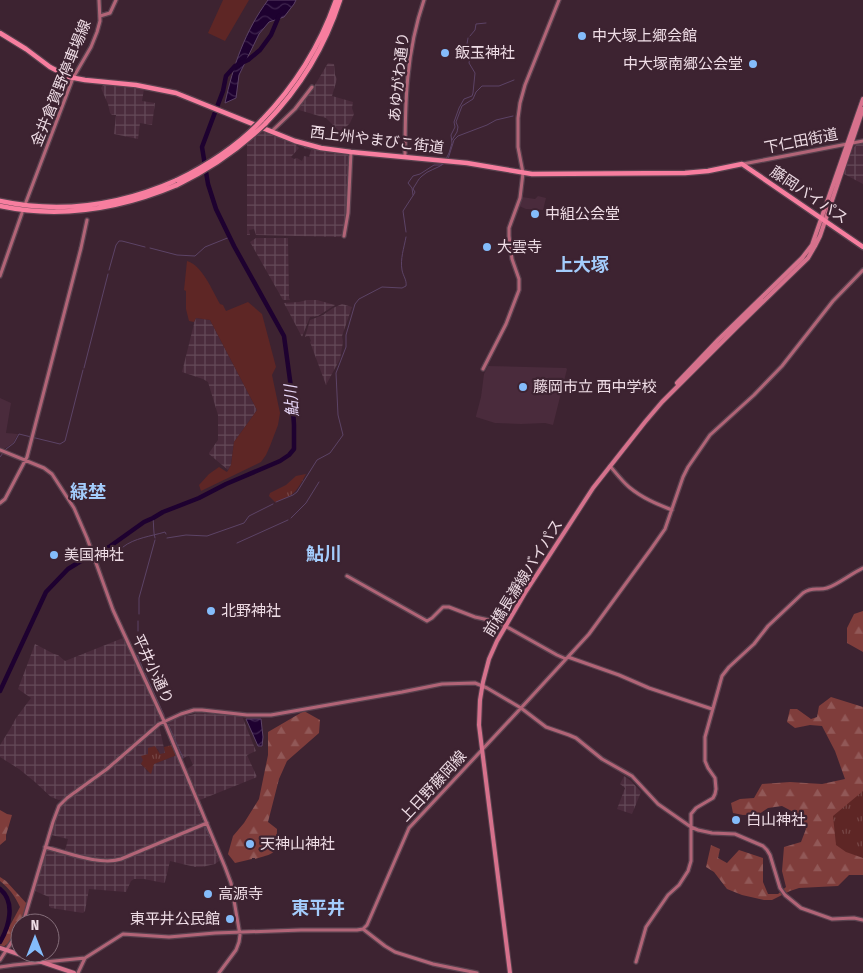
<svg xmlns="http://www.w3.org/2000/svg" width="863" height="973" font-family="'Fira Sans Condensed','Noto Sans JP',sans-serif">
  <defs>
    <pattern id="industrial-grid" width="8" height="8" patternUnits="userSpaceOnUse" patternTransform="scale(1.25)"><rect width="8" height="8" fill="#4a2b3c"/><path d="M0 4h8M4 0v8" fill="none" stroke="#644958"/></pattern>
    <pattern id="forest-firs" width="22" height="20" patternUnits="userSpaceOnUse" patternTransform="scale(1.25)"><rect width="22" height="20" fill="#7f3d3b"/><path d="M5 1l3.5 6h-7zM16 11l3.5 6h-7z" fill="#915857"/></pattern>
    <pattern id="park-tufts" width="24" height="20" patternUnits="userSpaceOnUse" patternTransform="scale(1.25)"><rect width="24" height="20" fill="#5e2625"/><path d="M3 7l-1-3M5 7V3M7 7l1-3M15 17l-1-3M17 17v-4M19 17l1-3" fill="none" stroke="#754544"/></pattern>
    <pattern id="water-waves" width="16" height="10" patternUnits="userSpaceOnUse" patternTransform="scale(1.25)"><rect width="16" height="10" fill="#1e0130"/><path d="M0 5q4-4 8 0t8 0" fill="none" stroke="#3f254e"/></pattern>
  </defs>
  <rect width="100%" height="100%" fill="#3d2331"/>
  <!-- built -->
  <path fill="#4a2b3c" d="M538,196l8,2 -3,12 -17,-1 -7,-3 3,-9 13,2z
    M488,366l78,2 1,1 -14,56 -8,-2 -24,1 -26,-1 -19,-6v-1l5,-19 3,-23z
    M0,398l11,5 -5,30 12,1 -5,9 -9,6 -4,-2z"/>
  <!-- industrial -->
  <path fill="url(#industrial-grid)" d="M328,63l6,1 1,11 2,4 -5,17 21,6 -1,6 2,6 -4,9 -5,5 -3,6 -16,-16 -27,-8 -1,-1 14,-19z
    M103,85l41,4 -2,12 13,2 -3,22 -12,-2 -2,16 -24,-5 2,-19h-4l-2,-2 -2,-9 -7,-16z
    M261,130l34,14 4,4 -8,9 3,2 3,-1 5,3 2,-5 5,1 2,-7 -7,-2 -1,-2 20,4 25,4 2,1 -3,60 -5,20 -2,2 -84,-2 -2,-6 -5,1 1,5h-3v-92z
    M863,143v41l-19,-10 8,-25 5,-5z
    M256,238h32l1,60 1,2h-7l-33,-58z
    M307,300h10l18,5 -17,11 -8,1 -8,20 -18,-34 15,-1z
    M342,304l10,3 -10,29 1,6 -3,17 -14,26 -16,-43 1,-1 -2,-5 -4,1 5,-17 13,-5 10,-7z
    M196,318l14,2 47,90 -23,32 -3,23 -3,5 -19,-16v-1l9,-13v-25l-10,-33 -5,-3 -21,-7 12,-48v-2z
    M123,638l37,80v2l-55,48 -42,31 -4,1 -8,-3 -16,-15 -16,-13 -19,-12v-12l10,-16 6,-11 15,-20 -13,-9 17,-45 19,10 4,1 7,6z
    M198,713l44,3 14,35 -9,4 10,22 -57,23 -13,-31 6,-4 -4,-9 -6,2 -15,-36 13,-5z
    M159,725l6,28 -5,2 -2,-6 -10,5 -7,10 7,8 6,-8 23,-9 26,68 -90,37 -14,-1 -34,-8 3,-12 -17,-4 6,-22 6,-10 5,-4 40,-29z
    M624,776l7,5 10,11 -9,22 -15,-5 8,-21 -5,-4z
    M205,825l14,36 -4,3 -13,3h-7l-25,-6 -5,21 -1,1 -20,-4h-10l-3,2 -5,11 -37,-3 -4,22 -2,2 -32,-5 -2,-2v-9l-14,-6 -1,-2 11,-39 2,-1 52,12 15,1z"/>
  <!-- grass -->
  <path fill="#5e2625" d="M223,0h26l-24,41 -17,-8z
    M187,261c15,4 25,29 33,43l3,1 3,6 22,-9 14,12 14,53 -4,8 8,38 -2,12 -8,21 -4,9 -5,7 -60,29 -2,-6 10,-11 10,-7 8,5 4,-7 3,-23 23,-32 -47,-90 -14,-2 -2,4 -5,-1 -3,-12v-18l-2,-1z"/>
  <!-- forest -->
  <path fill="url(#forest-firs)" d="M863,611v41l-16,-9v-15l7,-14z
    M831,697l32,10v168h-14l-11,11 -39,2 -9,3 -18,9h-8l-22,-5 -15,-6 -13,-17 -8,-5 5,-22 9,4 -2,9 9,5 12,-13 24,8v24l5,12h10l8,-7 -4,-16 2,-24 17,-5 5,-13 -5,-13 -19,-10 -14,2 -9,6 -16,1 -10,-2 -2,-10 9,-4 14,-1 8,-14 28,-2 32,2 23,-5 -10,-28 -13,-25 -12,-1 -15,3 -8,-6 3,-13h7l14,10 6,-2 2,-11z
    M304,711l16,9 -1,13 -32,28 -8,18 -11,43 9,7c-1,25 2,23 -22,30v-1h-3v1l-17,4 -7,-9 5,-18 11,-13 15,-24 9,-44v-23z
    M0,810l7,4 5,1 -6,20v5l-6,5z
    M0,877l6,4 21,23c-3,14 -8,28 -17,38 -3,3 -7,4 -10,8v-6l20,-37c-5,-11 -11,-19 -20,-26z"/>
  <!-- park -->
  <path fill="url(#park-tufts)" d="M306,474c-10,18 -12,22 -31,28l-6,-6 1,-3 16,-8 10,-9z
    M172,745l5,10 -23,9 -3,10 -10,-10 2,-4 -2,-4 7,-2v-6l7,-2 5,8 5,-1 -1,-6z
    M863,791v67l-17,-6 -10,-7 -3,-29z"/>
  <!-- water -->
  <path fill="url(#water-waves)" stroke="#5c4366" d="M268,0h28l-2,4 -10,13 -15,5 -10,12 -20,41 -3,23 -11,5c8,-37 20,-72 43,-103z
    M246,719h15l2,18 -1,9h-4z"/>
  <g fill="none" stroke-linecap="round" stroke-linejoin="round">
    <!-- stream -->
    <path stroke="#5c4366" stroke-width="1" d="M470,36l5,-6 1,-6 10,-1
      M452,140l5,-8 1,-5 -2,-5 6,-16 11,-7 3,-7 6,-6h17l15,-6
      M446,159l3,-6 3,-10 -1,-8 4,-8 -1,-5 5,-14 5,-9 8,-3 1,-3 2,-20 -6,-10 2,-12 -4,-7 1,-6
      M448,159l6,-19 4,-4 29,-11 9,-5 17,-4
      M413,195l-1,-7 -4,-5 5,-7 7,-2 14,-9h7l3,-2
      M406,232l-3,-21 11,-17 1,-2 -2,-3 1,-2c3,-4 4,-8 8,-11 6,-6 15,-7 23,-13
      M150,248l27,7 18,1 10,-9 25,-10
      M109,270l7,-25 3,-4h3l23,6
      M84,368l24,-94
      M0,457l6,-8 8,-6 5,-9 41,10 5,-3 18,-71
      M276,502l17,-7 4,-3 20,-32 13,-7 13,-18 -5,-20 -2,-42 10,-26v-12l9,-31 4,-5 23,-12 20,1 4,-2c1,-6 -3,-10 -4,-16 -2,-11 2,-22 4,-33
      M153,518c1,7 0,13 2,20
      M291,518l15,-15 13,-21
      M167,538l19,-3 21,1 37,-13 5,-7 24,-12
      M237,543l51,-23
      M123,547c11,-9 29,-11 42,-15l1,2
      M105,549h10l5,-2
      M139,614v-16l16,-58
      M138,631v-10
      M137,654l6,15
      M145,673l19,42
      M168,724l15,34
      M184,773l20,49
      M205,826l15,33"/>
    <!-- river -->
    <path stroke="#1e0130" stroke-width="4.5" d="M0,691l46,-99 22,-23 13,-8 28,-14 35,-25 9,-4 10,-6 36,-14 27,-14 54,-23 9,-6 5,-6v-24l-2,-30 -8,-59 -50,-90 -18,-37 -8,-25 -6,-37 21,-56 3,-15 9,-10 13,-6 12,-10 11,-15 8,-19
      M0,889c16,13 9,38 0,53"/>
    <!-- secondary casing -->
    <g stroke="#59414e" stroke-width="5.5">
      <path id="secondary" d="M100,16l10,-3 6,-13
        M272,131l23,-22 17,-22
        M405,157c0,-54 1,-105 19,-157
        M743,164l120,-23
        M26,202l47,-124 18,-31 6,-15 3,-11 -1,-21
        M344,236l4,-23 3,-61
        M0,276l22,-63
        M483,369l23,-45 13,-34v-11l-7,-20 -3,-23v-8l11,-30 3,-25 -5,-26v-29l2,-15 5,-18 34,-85
        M0,450l44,18 8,6 22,34 13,30 26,72 51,111 61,146 6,16 9,52 -1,7 -3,8 -17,23
        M610,466c6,7 12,15 19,21 13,11 28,17 43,23
        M0,503l5,-4 22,-42 54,-209 6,-28
        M347,576l80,45 5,-3 11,-11h6l26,10 23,5 59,33 9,4
        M568,657l51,18 30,13 63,21
        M45,847c21,5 55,19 76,12l86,-36
        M23,923l30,-101 6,-16 8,-8 40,-29 52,-45 22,-10 13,-4h8l45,5h24l131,-23 40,-8 33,-1 12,5 34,20 25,19 23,8 7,3 26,21 30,17 26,28 33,23 7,3 14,3 23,1 28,12 4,4 3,5 10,33 5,7 16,13 31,11 22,-1 9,2
        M363,929l22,17 10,6 38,12 44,9
        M0,960l20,-31
        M636,962l10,-35 22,-32 11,-10 9,-14 3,-10v-47l5,-6 17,-10 2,-4 1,-5 -1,-11 -7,-10 -3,-7v-24l17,-61 7,-9 25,-23 14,-18 35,-33c10,-7 15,-2 24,-5 10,-3 25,-15 36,-20
        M0,967l14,-2 71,-7 38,-24 46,3 46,-4 86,-3h56l6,-1 4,-4 42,-97 112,-120 68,-74 62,-85 14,-20 18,-52 5,-10 22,-32 44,-40 28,-29 51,-65 30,-31
        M78,973l7,-15"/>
    </g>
    <!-- primary casing -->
    <g stroke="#59414e" stroke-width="6">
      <path id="primary" d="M677,383l41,-43 84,-82 10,-13 51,-146
        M0,948l74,25
        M510,973l-31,-248 1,-25 3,-18 6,-23 8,-18 28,-48 68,-105 52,-66 17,-20 75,-75 71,-69 7,-12 5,-10 43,-127"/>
    </g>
    <!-- highway casing -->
    <g stroke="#59414e" stroke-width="7">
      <path id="highway" d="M0,33l26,16 24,18 19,10 16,3 51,5 40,8 119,48 26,7 30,4 116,11 65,11 153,-1 23,-2 34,-7 121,83
        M261,121c34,-35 59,-75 75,-121
        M265,124c35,-36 60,-77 75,-124
        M0,201c61,13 121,4 177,-21
        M0,206c61,13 120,3 177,-21"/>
    </g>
    <!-- secondary -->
    <use href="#secondary" stroke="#b26477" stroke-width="3"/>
    <!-- primary -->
    <use href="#primary" stroke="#d6718c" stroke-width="4"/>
    <!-- highway -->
    <use href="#highway" stroke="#f77e9f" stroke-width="4.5"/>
    <!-- highway-bridge casing -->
    <g stroke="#59414e" stroke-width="7" stroke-linecap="butt">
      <path id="highway-bridge" d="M177,180c31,-15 60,-34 84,-59
        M177,185c33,-16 62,-36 88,-61"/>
    </g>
    <!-- highway-bridge -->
    <use href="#highway-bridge" stroke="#f77e9f" stroke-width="4.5"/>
  </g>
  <!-- markers -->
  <g fill="#84bcfb" stroke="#3d2331" stroke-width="2">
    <circle cx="582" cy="36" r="5"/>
    <circle cx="445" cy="53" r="5"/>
    <circle cx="753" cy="64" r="5"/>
    <circle cx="535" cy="214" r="5"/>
    <circle cx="487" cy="247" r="5"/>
    <circle cx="523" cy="387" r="5"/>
    <circle cx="54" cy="555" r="5"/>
    <circle cx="211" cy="611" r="5"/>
    <circle cx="736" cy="820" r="5"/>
    <circle cx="250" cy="844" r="5"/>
    <circle cx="208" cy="894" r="5"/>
    <circle cx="230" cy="919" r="5"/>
  </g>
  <g text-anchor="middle" stroke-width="4.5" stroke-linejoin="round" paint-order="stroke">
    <!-- poi labels -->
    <g font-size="15" fill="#eedce5" stroke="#3d2331" text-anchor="start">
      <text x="592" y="41">中大塚上郷会館</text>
      <text x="455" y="58">飯玉神社</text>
      <text x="743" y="69" text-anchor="end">中大塚南郷公会堂</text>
      <text x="545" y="219">中組公会堂</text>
      <text x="497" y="252">大雲寺</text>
      <text x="533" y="392">藤岡市立 西中学校</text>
      <text x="64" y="560">美国神社</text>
      <text x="221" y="616">北野神社</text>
      <text x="746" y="825">白山神社</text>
      <text x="260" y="849">天神山神社</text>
      <text x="218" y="899">高源寺</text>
      <text x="220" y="924" text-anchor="end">東平井公民館</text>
    </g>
    <!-- street labels -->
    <g font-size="15" fill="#eedce5" stroke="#3d2331">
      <text transform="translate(399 77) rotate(-84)" y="5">あゆがわ通り</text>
      <text transform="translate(61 83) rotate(-68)" y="5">金井倉賀野停車場線</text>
      <text transform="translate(377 140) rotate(7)" y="5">西上州やまびこ街道</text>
      <text transform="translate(801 141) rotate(-11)" y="5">下仁田街道</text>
      <text transform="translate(809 195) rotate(34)" y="5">藤岡バイパス</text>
      <text transform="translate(523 578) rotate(-58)" y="5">前橋長瀞線バイパス</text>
      <text transform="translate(153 669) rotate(65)" y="5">平井小通り</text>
      <text transform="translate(433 786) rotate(-47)" y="5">上日野藤岡線</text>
    </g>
    <!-- water labels -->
    <g font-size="16" font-style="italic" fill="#e8d7f9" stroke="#3d2331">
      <text transform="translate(291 401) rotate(-94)" y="6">鮎川</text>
    </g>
    <!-- quarter labels -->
    <g font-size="18" font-weight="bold" fill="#a3ccfc" stroke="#3d2331">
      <text x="582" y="271">上大塚</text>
      <text x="88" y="498">緑埜</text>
      <text x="324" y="560">鮎川</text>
      <text x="318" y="914">東平井</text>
    </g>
  </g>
  <!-- north arrow -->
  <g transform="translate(35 938)"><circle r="24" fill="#3d2331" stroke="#846d79"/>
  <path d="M0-4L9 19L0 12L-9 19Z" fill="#84bcfb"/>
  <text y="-8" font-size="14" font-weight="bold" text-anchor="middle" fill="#eedce5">N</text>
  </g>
</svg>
